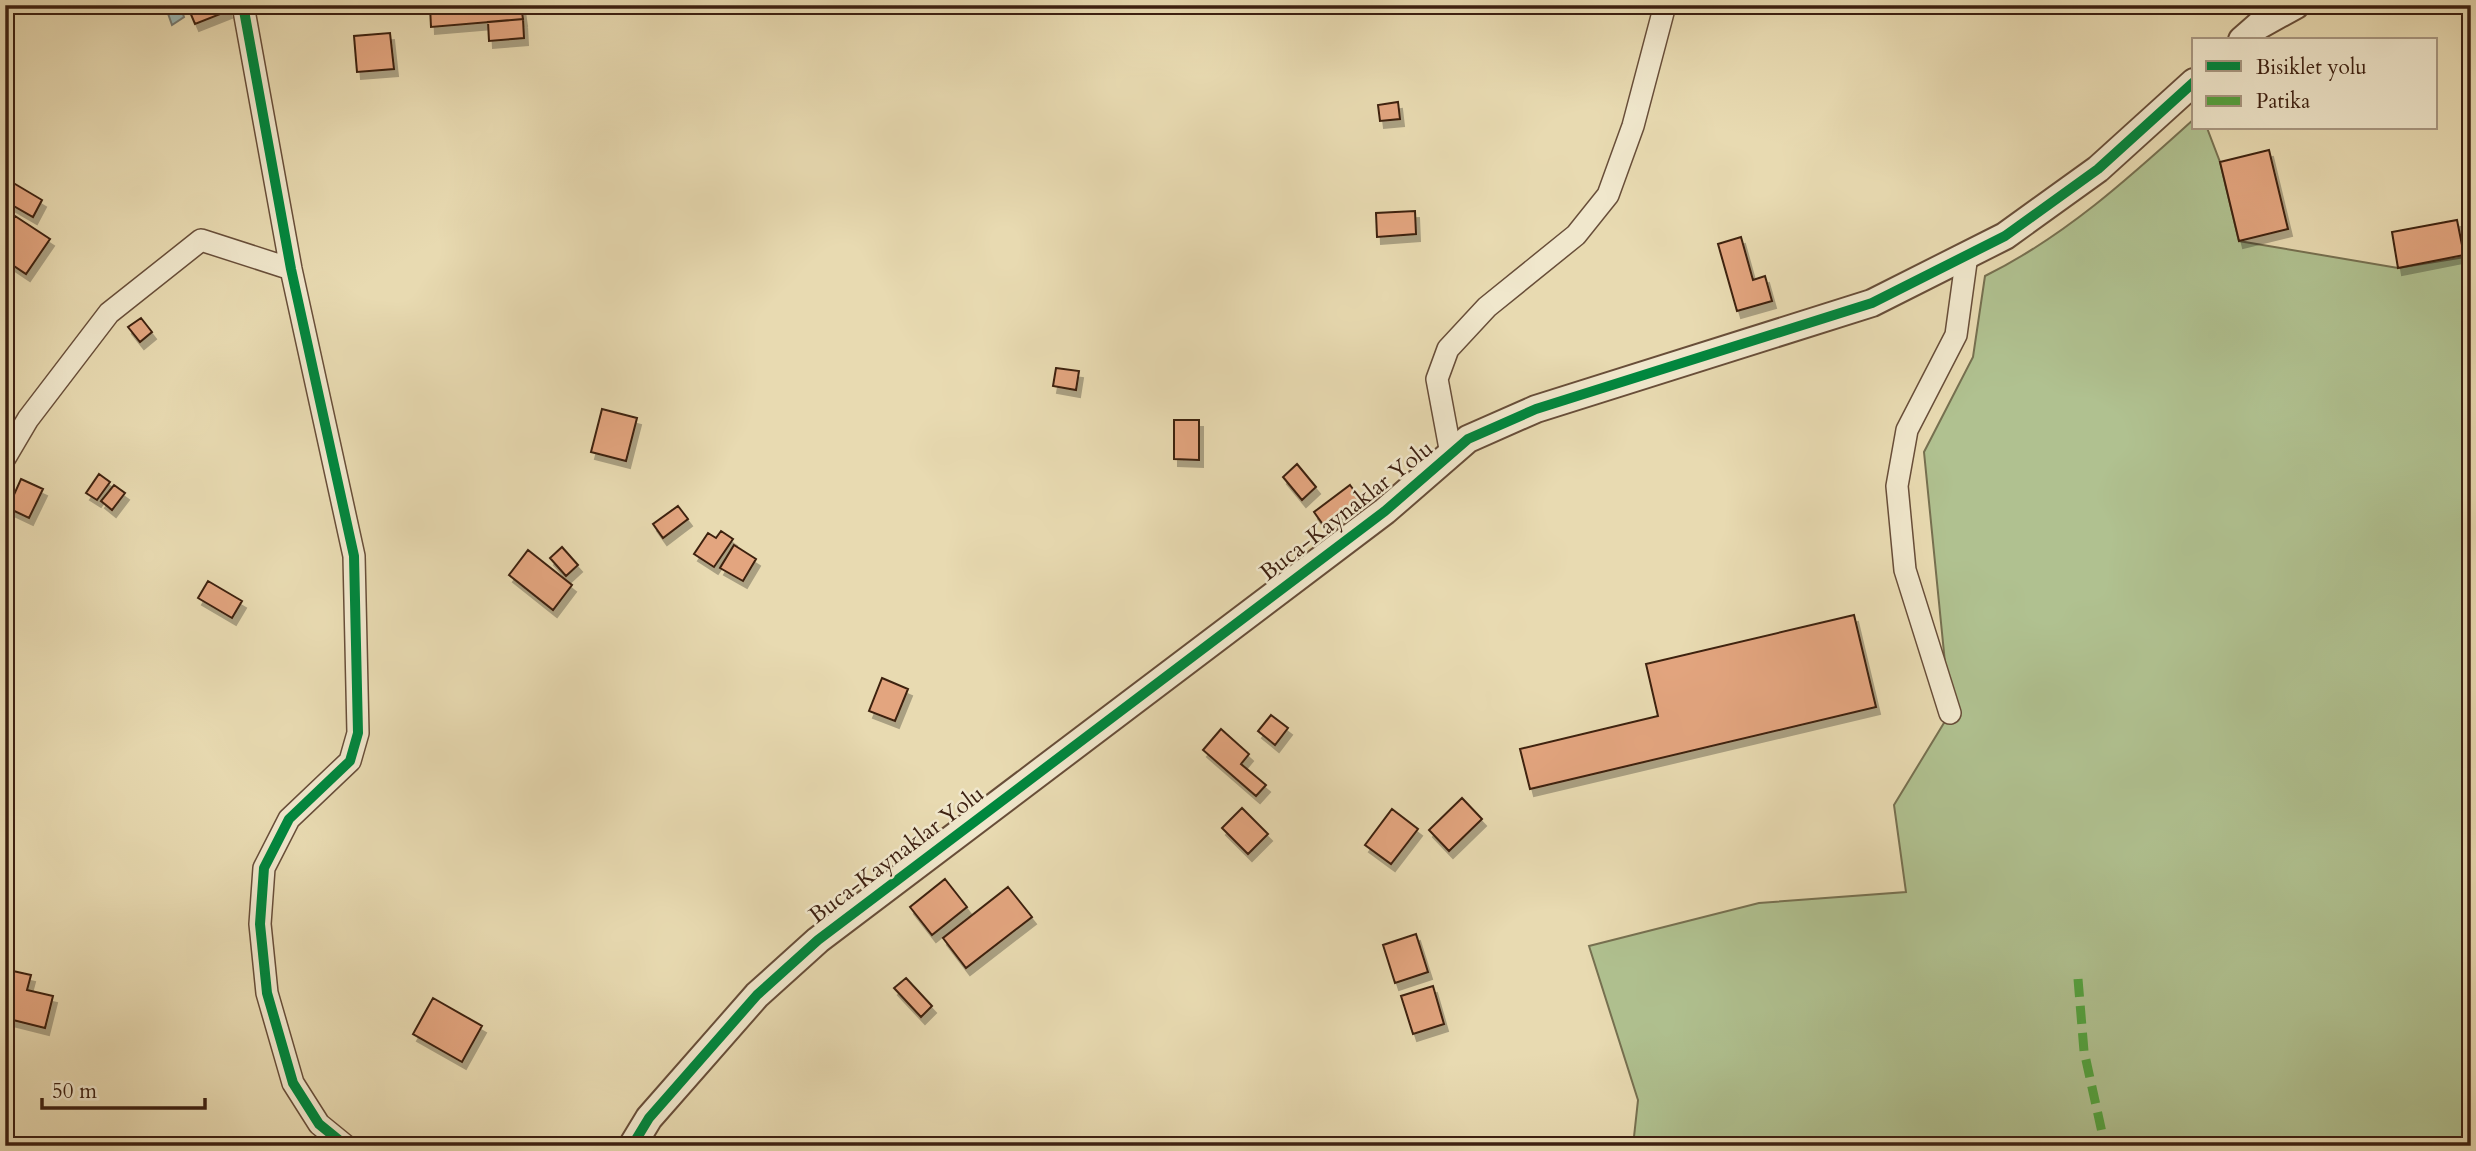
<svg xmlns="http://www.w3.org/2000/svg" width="2476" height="1151" font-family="Cardo,serif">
  <defs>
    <filter id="shadow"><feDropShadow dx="4" dy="7" stdDeviation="0" flood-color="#0004"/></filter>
  </defs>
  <rect width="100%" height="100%" fill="#e8dab1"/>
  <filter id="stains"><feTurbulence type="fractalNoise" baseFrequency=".00286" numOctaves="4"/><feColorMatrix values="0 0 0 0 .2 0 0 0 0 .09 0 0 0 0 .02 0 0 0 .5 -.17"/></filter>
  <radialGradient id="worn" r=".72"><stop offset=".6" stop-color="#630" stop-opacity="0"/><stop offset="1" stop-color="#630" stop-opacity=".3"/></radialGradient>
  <!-- green -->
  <path fill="#b0c190" stroke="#767050" stroke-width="2" d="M2194,119v9h13l13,34 19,79 159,27 73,-12v890h-838l5,-46 -49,-154 170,-43 147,-11 -12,-87 56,-92 -26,-261 49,-95 12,-81c79,-39 144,-98 209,-157z"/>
  <!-- water -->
  <path fill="#9ab8b5" stroke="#757b73" stroke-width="2" d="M165,5h15l4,12 -12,8z"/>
  <!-- building -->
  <path fill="#e3a57f" stroke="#3d2011" stroke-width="2" filter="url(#shadow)" d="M187,5h39l2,6 -33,13z
    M521,5l2,14 -92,8 -1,-21z
    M523,19l1,19 -35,3 -1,-19z
    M390,33l4,36 -37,3 -3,-36z
    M1398,102l2,17 -20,2 -2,-16z
    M2269,150l19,79 -49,12 -19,-79z
    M5,178l37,22 -9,17 -28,-16z
    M1415,211l1,23 -39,3 -1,-24z
    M15,216l35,23 -24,35 -21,-14v-38l5,3z
    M2457,220l7,35 -66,13 -6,-36z
    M1741,237l12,43 12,-4 7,25 -35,10 -19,-67z
    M141,318l11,14 -12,10 -12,-15z
    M1056,368l23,3 -3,19 -23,-4z
    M602,409l35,9 -11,43 -35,-9z
    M1174,420h25v40l-25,-1z
    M1297,464l19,23 -14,13 -19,-23z
    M99,474l11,8 -13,18 -11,-7z
    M21,479l22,10 -14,29 -21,-10z
    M114,485l11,8 -13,17 -11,-9z
    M1350,485l11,15 -37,26 -10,-14z
    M678,506l10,13 -25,19 -10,-14z
    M721,531l12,8 -19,28 -20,-13 14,-21 8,5z
    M734,545l22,14 -13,22 -23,-13z
    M562,547l16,18 -12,11 -16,-18z
    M528,550l44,35 -19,25 -44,-35z
    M208,581l34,20 -10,17 -34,-20z
    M1854,615l22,92 -346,82 -10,-40 138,-33 -12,-52z
    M882,678l26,11 -13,32 -26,-10z
    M1271,715l17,13 -13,17 -17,-14z
    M1221,729l28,25 -8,10 25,21 -10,11 -53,-46z
    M1462,798l20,21 -33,32 -20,-21z
    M1242,808l26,26 -20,20 -26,-26z
    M1392,809l26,20 -27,35 -26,-19z
    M945,879l22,28 -35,28 -22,-28z
    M1008,887l24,30 -66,51 -23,-30z
    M1416,934l12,38 -33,11 -12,-38z
    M13,971l18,4 -4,15 26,6 -8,32 -40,-10v-17z
    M906,978l26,28 -11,11 -27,-29z
    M1433,986l11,38 -31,10 -12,-38z
    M433,998l49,28 -20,36 -49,-28z"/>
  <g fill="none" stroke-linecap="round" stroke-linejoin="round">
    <!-- minor casing -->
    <g stroke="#684e39" stroke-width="24">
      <path id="minor" d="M243,5l48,264 63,287 4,177 -8,28 -61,58 -25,49 -4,56 7,69 26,90 26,41 27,22
        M1451,454l-14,-75 11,-30 39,-42 89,-72 32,-40 25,-69 32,-121
        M5,458l23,-39 81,-106 92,-73 90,29
        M1950,713l-45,-143 -8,-84 10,-56 49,-95 11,-80"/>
    </g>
    <!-- tertiary casing -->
    <g stroke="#684e39" stroke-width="30">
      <path id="tertiary" d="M2242,40l16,-14 38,-21
        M632,1146l17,-28 108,-123 61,-55 567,-429 83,-72 68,-30 336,-106 133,-67 93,-67 96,-87"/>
    </g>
    <!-- minor -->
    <use href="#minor" stroke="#f0e7cc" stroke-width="21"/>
    <!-- tertiary -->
    <use href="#tertiary" stroke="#f0e7cc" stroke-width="26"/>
    <!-- quiet -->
    <path stroke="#54a23f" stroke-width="9" stroke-dasharray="18 9" stroke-linecap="butt" d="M2078,979l6,72 21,95"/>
    <!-- cycleway casing -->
    <g stroke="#f0e7cc" stroke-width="15">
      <path id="cycleway" d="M243,5l48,264 63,287 4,177 -8,28 -61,58 -25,49 -4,56 7,69 26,90 26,41 27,22
        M632,1146l17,-28 108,-123 61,-55 567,-429 83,-72 68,-30 336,-106 133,-67 93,-67 96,-87"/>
    </g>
    <!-- cycleway -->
    <use href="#cycleway" stroke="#00873e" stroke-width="10"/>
  </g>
  <g text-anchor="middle" stroke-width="5" stroke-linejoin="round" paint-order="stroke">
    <!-- street labels -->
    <g font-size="23" fill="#3d2011" stroke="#f0e7cc">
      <text transform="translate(1346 510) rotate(-38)" y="8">Buca-Kaynaklar Yolu</text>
      <text transform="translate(896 854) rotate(-37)" y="8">Buca-Kaynaklar Yolu</text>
    </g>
  </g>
  <!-- margin -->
  <rect width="2476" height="1151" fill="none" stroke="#e8dab1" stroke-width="28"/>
  <rect x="7" y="7" width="2462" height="1137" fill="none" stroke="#3d2011" stroke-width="3.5"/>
  <rect x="14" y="14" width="2448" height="1123" fill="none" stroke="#3d2011" stroke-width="2"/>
  <!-- legend -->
  <rect x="2192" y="38" width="245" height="91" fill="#f0e7cc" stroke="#a89781" stroke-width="2"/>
  <rect x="2206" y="61" width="35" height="10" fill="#00873e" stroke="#a89781" stroke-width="2"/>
  <text x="2256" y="74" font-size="21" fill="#3d2011">Bisiklet yolu</text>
  <rect x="2206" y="96" width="35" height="10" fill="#54a23f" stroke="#a89781" stroke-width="2"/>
  <text x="2256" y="108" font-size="21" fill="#3d2011">Patika</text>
  <!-- scale -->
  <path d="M42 1098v10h163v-10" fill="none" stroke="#3d2011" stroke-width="3.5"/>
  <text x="52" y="1098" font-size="21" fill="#3d2011" stroke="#f0e7cc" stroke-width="5" paint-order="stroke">50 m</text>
  <rect width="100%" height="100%" filter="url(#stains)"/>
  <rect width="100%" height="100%" fill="url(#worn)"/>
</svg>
